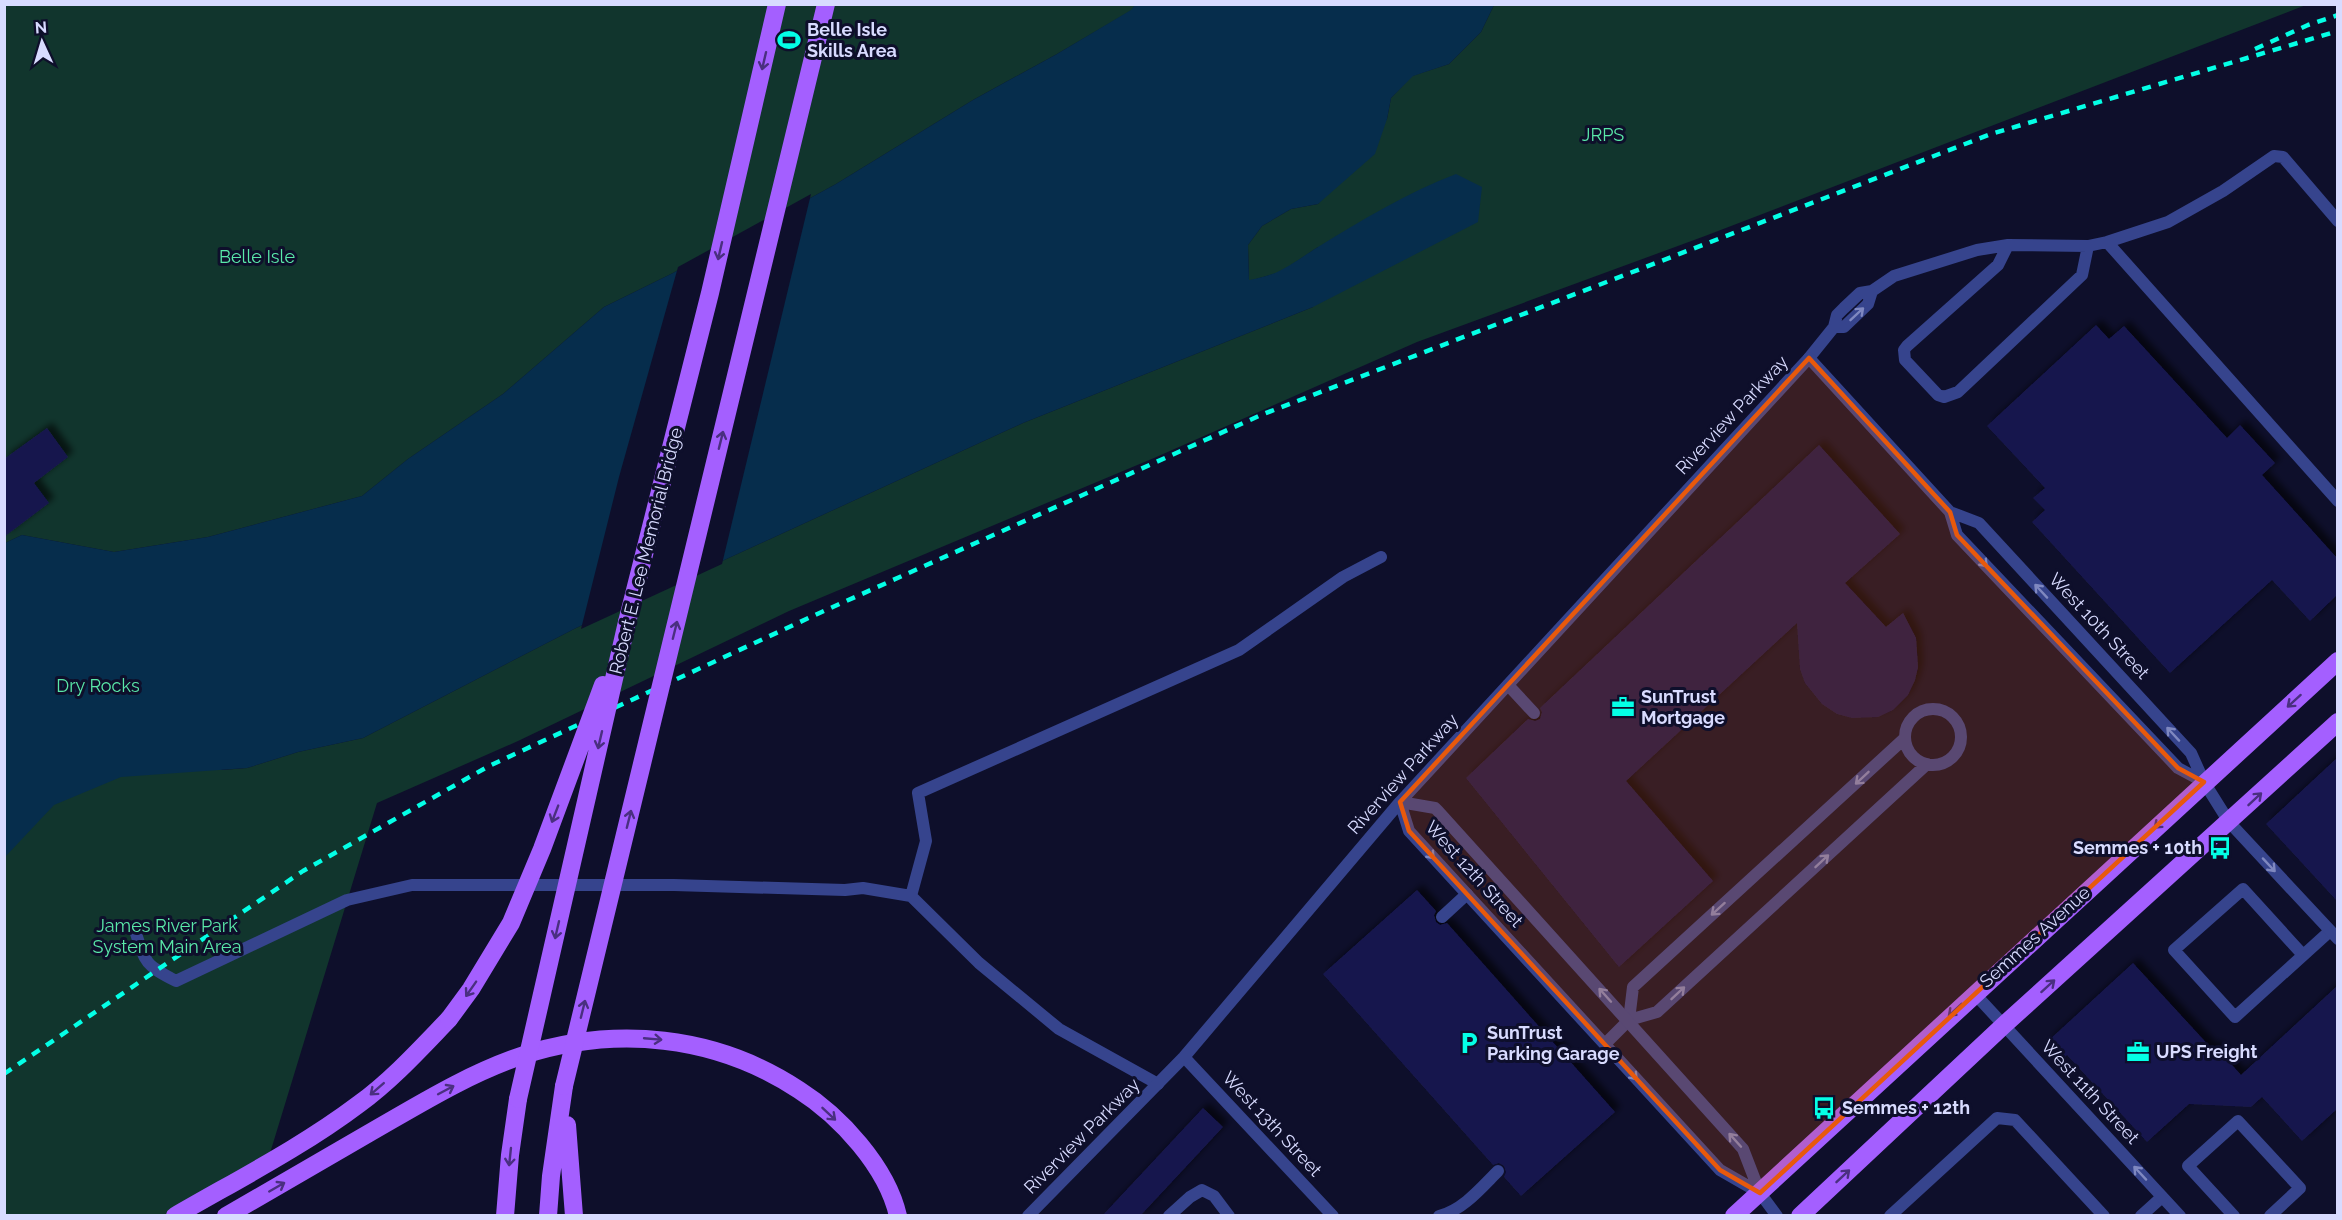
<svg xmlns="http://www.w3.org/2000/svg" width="2342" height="1220" font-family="Raleway,sans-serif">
  <defs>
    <filter id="shadow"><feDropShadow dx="5.5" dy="-5.5" stdDeviation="3" flood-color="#0009"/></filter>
  </defs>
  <rect width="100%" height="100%" fill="#0e0f2b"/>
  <!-- green -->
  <path fill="#11352d" d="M5,5h1130l-3,5 -75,44 -84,46 -137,84 -163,89 -69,34 -101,87 -95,65 -46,37 -154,41 -94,15 -92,-17 -17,8z
    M1494,5h812l-601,231 -288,106 -263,116 -365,153 -271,130 -141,62 -110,360 -92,52h-170l-1,-647 218,202 25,-2 51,-16 65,-14 213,-110 447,-205 290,-116 5,-60 -37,25 -32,9 -1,-36 14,-19 29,-17 27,-5 69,-85 4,-21 21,-22 37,-12 32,-32z"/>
  <!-- water -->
  <path fill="#062d4c" d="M1135,5h359l-13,27 -32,32 -36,12 -22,22 -4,21 -12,35 -57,50 -27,5 -29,17 -14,19 1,35c32,-5 43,-17 69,-33 44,-27 90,-55 138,-73l26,13 -4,35 -165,85 -290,116 -447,205 -213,110 -65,14 -51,16 -126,9 -67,28 -49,52v-314l17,-8 92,17 94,-15 154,-41 46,-37 95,-65 101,-87 69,-34 163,-89 137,-84 84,-46 74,-44z"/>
  <!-- pier -->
  <path fill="#0e0f2b" d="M811,194l-89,370 -141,65 38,-152 59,-210z"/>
  <!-- building -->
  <path fill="#19194d" filter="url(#shadow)" d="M2096,325l13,14 15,-13 103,112 13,-13 35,38 -13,12 75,83v37l-27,26 -38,-41 -102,93 -138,-151 13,-12 -12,-12 12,-10 -58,-62z
    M47,428l21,29 -34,26 15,20 -45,34v-78z
    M1819,445l81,89 -55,49 41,44 17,-14 13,25 2,29 -3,13 -7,15 -15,15 -15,7 -26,1 -15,-4 -15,-10 -17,-21 -5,-14 -3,-46 -171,158 87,100 -94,86 -153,-189 62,-59 7,2 5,-2 2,-7 -2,-4z
    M2337,758v143l-71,-77z
    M1417,890l19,21 -2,4 2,7 4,3 7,-2 168,189 -94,84 -17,-19 2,-5 -2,-6 -5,-3 -6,2 -170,-191z
    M2133,963l79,86 3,-3 26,29 96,-89v123l-35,32 -40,-44 -11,10 -62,-3 -42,38 -80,-87 -4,5 -16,-18z
    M1203,1108l20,19 -82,88h-38z"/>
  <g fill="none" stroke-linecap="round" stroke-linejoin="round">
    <!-- lane -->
    <path stroke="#36448d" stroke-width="12" d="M2107,242l231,259
      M2008,245l-10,20 -91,81 -3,4 1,10 33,35 6,2 14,-5 124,-117 6,-29
      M1834,327h10l24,-23 4,-13
      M1809,358l25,-31 3,-12 7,-7 16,-15 12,-2 22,-15 83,-26 31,-5 80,1 19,-4 61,-20 55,-31 51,-35 9,1 55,64
      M1508,685l26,28
      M1905 737a28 28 0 1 1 56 0a28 28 0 1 1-56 0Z
      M911,896l15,-55 -8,-48 321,-143 104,-73 38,-20
      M1442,917l25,-23
      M135,930c10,33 10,35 41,51l171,-81 65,-15h262l171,5 18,-2 48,8 68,67 80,66 99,55
      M2303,955l-60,-66 -69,61 61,67 95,-86
      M1629,1020l4,-33 272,-249
      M1605,1044l24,-24 28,-8 270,-248
      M1169,1216l21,-19 12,-7 12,6 15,20
      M1439,1216c24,-6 42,-28 59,-45
      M1890,1216l107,-98 18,2 89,96
      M2141,1216l21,-19
      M2234,1216l-46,-50 50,-45 62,67 -30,28"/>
    <!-- street -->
    <path stroke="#36448d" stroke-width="12" d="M1950,512l29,11 212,230 13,29 25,40 109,117
      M1974,993l206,223
      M1184,1057l149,159
      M1760,1193l-40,-23 -311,-339 -9,-29 35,6 3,3 305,338 17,44 17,23
      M1028,1216l156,-159 216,-255 409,-444 141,154 7,23 221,233 26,14"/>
    <!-- primary -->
    <path stroke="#a45fff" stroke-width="18" d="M627,622l83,-329 67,-289
      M567,1125l7,91
      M175,1216c62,-36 127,-69 184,-112 33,-24 62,-56 90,-85
      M226,1216c49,-28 97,-56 145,-84 49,-28 97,-58 150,-76 94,-31 195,-21 278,34 41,26 88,77 99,126
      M505,1216l5,-61 8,-56
      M548,1216l3,-40 13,-90
      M1734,1216l604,-555
      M1800,1216l204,-191 334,-303"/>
    <!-- rail -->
    <path stroke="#04ffe6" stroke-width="4.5" stroke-dasharray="9 8" stroke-linecap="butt" d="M2255,49l53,-24 30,-10
      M4,1074l299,-203 186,-105 326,-151 446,-200 730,-281 347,-103"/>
    <!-- primary-bridge -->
    <path stroke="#a45fff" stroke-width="18" d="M449,1019l22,-30 40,-66 31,-74 61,-164
      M564,1086l262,-1082
      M518,1099l109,-477"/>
  </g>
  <!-- one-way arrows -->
  <defs><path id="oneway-shaft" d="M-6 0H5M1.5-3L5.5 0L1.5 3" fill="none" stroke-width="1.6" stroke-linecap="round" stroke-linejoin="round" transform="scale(1.5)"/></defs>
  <g stroke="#4a2f80">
    <use href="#oneway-shaft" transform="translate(764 61) rotate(103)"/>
    <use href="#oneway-shaft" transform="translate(720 251) rotate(103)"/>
    <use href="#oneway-shaft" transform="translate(721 440) rotate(-76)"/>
    <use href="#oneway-shaft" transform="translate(675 630) rotate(-76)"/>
    <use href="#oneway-shaft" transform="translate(2294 701) rotate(138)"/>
    <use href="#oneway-shaft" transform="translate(600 740) rotate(103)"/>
    <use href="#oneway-shaft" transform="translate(2255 799) rotate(-43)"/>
    <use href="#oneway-shaft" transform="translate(555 814) rotate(111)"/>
    <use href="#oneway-shaft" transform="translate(629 819) rotate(-76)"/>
    <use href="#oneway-shaft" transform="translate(2161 822) rotate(138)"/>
    <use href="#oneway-shaft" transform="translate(557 930) rotate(103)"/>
    <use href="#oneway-shaft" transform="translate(2048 986) rotate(-42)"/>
    <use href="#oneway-shaft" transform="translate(471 989) rotate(125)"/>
    <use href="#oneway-shaft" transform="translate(583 1009) rotate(-76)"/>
    <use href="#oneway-shaft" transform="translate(1955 1010) rotate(137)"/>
    <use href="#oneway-shaft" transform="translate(653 1039) rotate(5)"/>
    <use href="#oneway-shaft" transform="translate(377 1089) rotate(139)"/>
    <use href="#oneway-shaft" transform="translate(446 1090) rotate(-28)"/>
    <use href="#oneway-shaft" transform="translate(829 1114) rotate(43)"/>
    <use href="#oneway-shaft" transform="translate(510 1157) rotate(96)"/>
    <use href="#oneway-shaft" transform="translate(1843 1176) rotate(-43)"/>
    <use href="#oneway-shaft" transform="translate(277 1187) rotate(-30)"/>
  </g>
  <g stroke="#7f88c0">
    <use href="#oneway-shaft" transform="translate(1857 314) rotate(-43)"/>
    <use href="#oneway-shaft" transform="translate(1981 560) rotate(47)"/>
    <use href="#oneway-shaft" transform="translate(2041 591) rotate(-133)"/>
    <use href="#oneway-shaft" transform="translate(2173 734) rotate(-133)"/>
    <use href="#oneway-shaft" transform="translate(1862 778) rotate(137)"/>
    <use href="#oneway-shaft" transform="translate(1428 852) rotate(47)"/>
    <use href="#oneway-shaft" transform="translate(1822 861) rotate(-43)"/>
    <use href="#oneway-shaft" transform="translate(2269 865) rotate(47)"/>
    <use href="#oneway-shaft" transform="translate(1718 909) rotate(138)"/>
    <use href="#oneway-shaft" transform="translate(1678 993) rotate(-43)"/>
    <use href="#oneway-shaft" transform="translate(1605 995) rotate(-132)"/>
    <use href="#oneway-shaft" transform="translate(1631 1073) rotate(48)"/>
    <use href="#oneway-shaft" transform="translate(1735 1140) rotate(-132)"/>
    <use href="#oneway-shaft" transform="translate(2140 1173) rotate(-133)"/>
  </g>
  <!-- marked area -->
  <path fill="#e8590c" fill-opacity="0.2" stroke="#e8590c" stroke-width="4.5" stroke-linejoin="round" d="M1809,358l141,154 7,23 221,233 26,14 -444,411 -40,-23 -311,-339 -9,-29z"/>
  <!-- icons -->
  <defs>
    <g id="stadium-bare" transform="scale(1.8)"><path d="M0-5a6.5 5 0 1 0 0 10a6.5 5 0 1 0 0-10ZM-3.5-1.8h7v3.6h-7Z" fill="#04ffe6" stroke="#0e0f2b" stroke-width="2.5" paint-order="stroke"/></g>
    <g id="office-bare" transform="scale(1.8)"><path d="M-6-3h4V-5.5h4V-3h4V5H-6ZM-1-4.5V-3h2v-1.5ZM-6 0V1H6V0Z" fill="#04ffe6" stroke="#0e0f2b" stroke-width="2.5" paint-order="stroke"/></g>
    <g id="bus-bare" transform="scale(1.8)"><path d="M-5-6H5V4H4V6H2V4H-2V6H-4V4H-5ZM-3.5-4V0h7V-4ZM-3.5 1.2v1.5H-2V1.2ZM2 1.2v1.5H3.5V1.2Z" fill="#04ffe6" stroke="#0e0f2b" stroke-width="2.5" paint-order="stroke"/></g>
    <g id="parking-bare" transform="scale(1.8)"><path d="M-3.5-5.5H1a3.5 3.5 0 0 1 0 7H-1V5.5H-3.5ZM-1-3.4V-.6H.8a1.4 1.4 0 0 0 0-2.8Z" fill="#04ffe6" stroke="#0e0f2b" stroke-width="2.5" paint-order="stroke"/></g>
  </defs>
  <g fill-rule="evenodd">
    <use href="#stadium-bare" x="789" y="40"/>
    <use href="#office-bare" x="1623" y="707"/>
    <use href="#bus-bare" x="2220" y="848"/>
    <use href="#parking-bare" x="1469" y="1043"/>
    <use href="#office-bare" x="2138" y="1052"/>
    <use href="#bus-bare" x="1824" y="1108"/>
  </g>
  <g text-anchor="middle" stroke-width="6" stroke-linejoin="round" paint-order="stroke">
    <!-- poi labels -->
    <g font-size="18" font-weight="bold" fill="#d8dbff" stroke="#0e0f2b" text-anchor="start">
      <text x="807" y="36">Belle Isle<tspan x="807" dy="21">Skills Area</tspan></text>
      <text x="1641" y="703">SunTrust<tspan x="1641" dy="21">Mortgage</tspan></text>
      <text x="2202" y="854" text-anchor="end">Semmes + 10th</text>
      <text x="1487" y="1039">SunTrust<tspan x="1487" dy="21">Parking Garage</tspan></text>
      <text x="2156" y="1058">UPS Freight</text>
      <text x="1842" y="1114">Semmes + 12th</text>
    </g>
    <!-- park labels -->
    <g font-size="18" fill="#5ae9a9" stroke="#0e0f2b">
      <text x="1603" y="141">JRPS</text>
      <text x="257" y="263">Belle Isle</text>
      <text x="98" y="692">Dry Rocks</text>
      <text x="167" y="932">James River Park<tspan x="167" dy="21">System Main Area</tspan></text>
    </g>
    <!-- street labels -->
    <g font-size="18" fill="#d8dbff" stroke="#0e0f2b">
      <text transform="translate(1732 415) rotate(-47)" y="6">Riverview Parkway</text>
      <text transform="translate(646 551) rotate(-76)" y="6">Robert E. Lee Memorial Bridge</text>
      <text transform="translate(2099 626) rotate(47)" y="6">West 10th Street</text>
      <text transform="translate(1403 774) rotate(-48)" y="6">Riverview Parkway</text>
      <text transform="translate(1474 874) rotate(48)" y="6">West 12th Street</text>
      <text transform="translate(2035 937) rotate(-42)" y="6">Semmes Avenue</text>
      <text transform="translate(2090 1092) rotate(47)" y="6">West 11th Street</text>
      <text transform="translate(1272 1124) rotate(47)" y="6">West 13th Street</text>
      <text transform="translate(1082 1136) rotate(-45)" y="6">Riverview Parkway</text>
    </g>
  </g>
  <!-- border -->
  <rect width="2342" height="1220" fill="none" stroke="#d8dbff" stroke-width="12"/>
  <!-- north arrow -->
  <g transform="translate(42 42) rotate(356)" stroke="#0e0f2b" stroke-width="4.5" paint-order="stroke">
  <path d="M0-4.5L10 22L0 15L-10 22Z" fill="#d8dbff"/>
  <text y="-9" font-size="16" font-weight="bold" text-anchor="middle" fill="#d8dbff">N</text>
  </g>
</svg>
